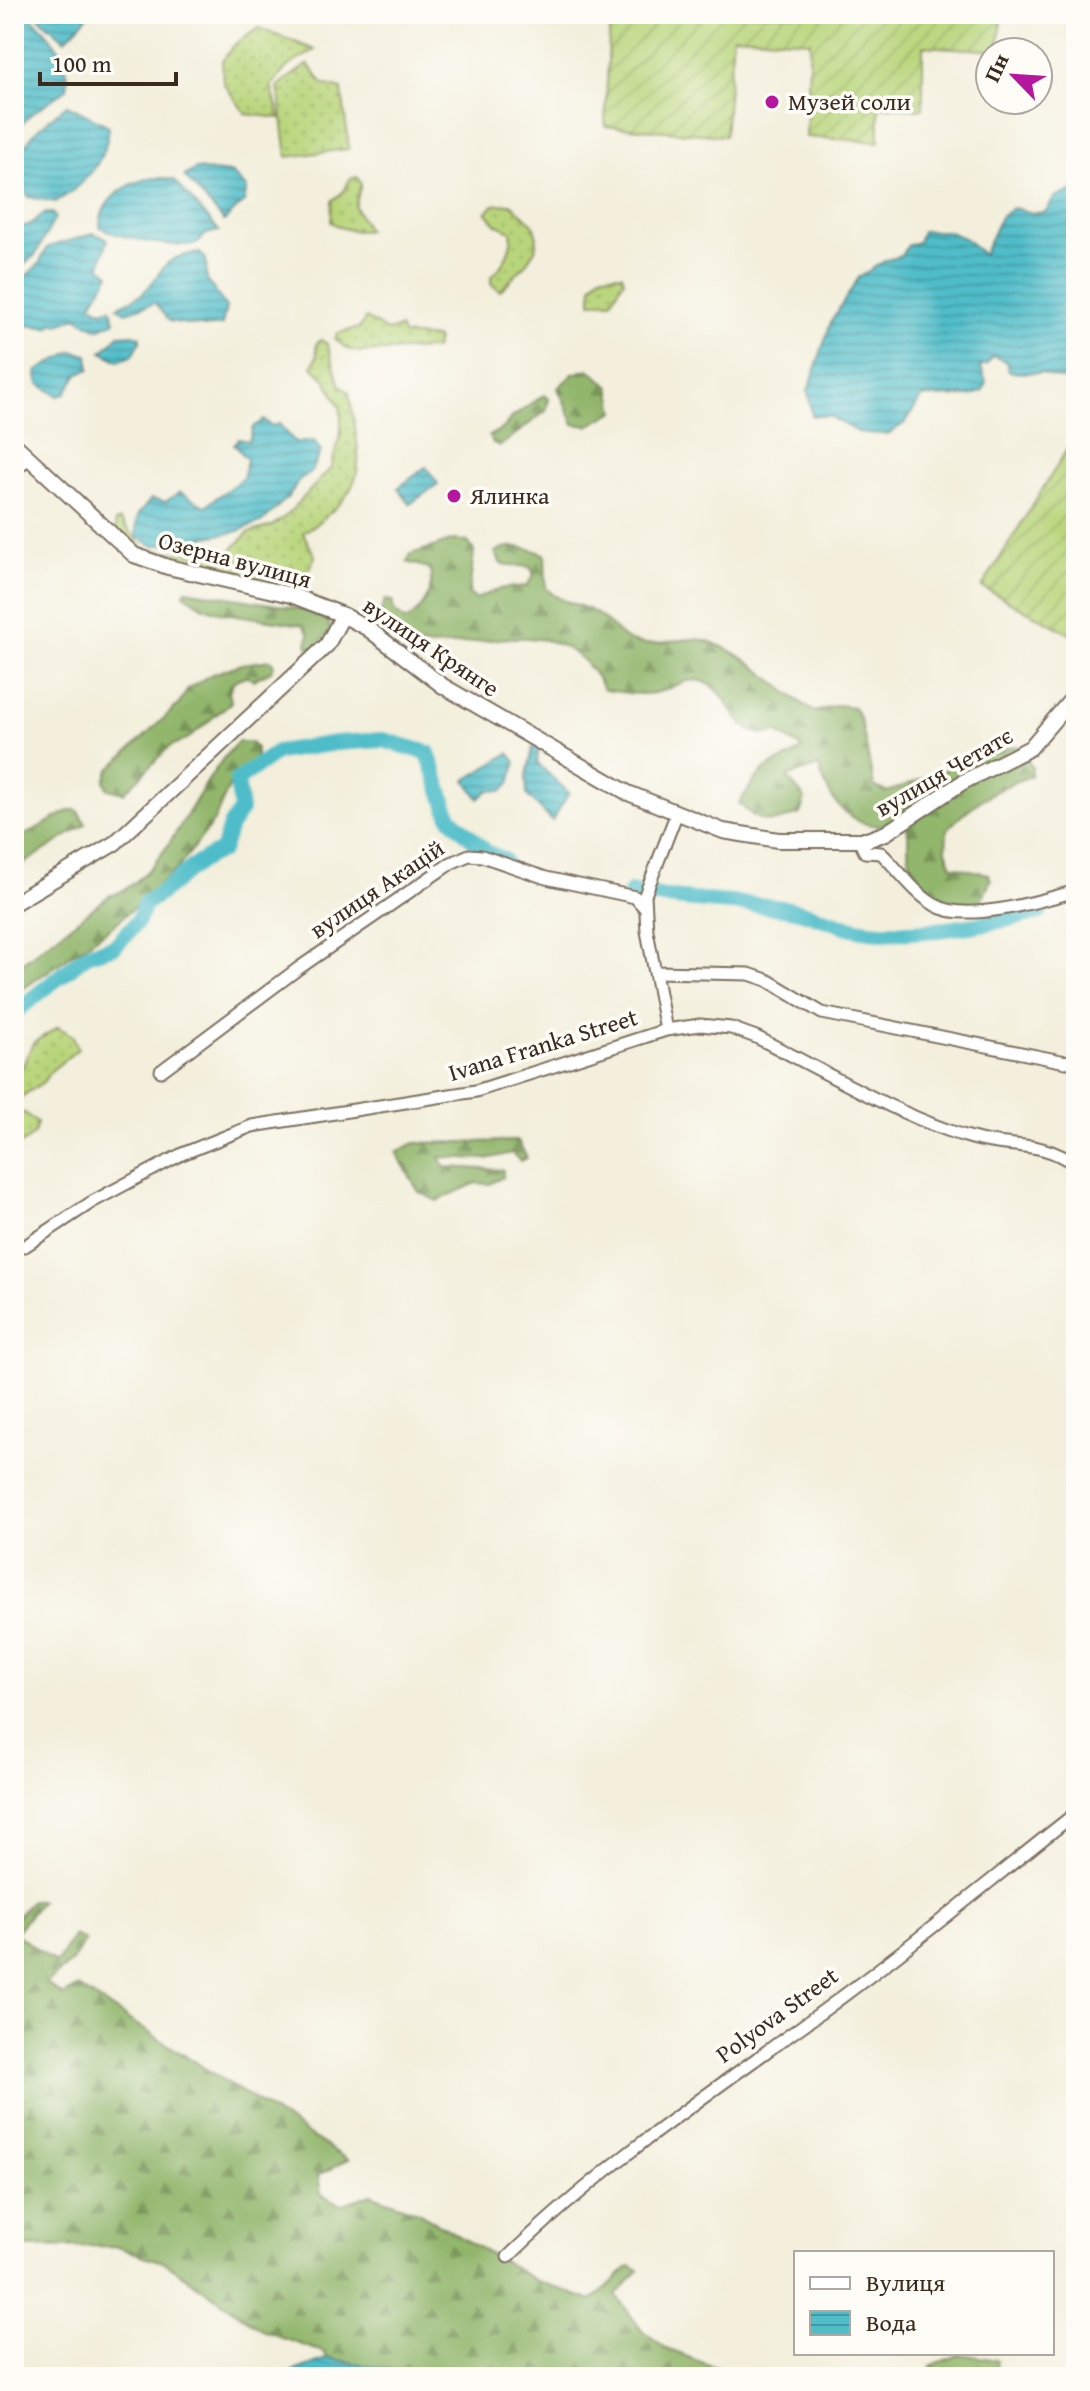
<svg xmlns="http://www.w3.org/2000/svg" width="1090" height="2391" font-family="'Gentium Book Plus',serif">
  <defs>
    <pattern id="grass-dots" width="8" height="8" patternUnits="userSpaceOnUse" patternTransform="scale(2)"><rect width="8" height="8" fill="#b9d57c"/><path d="M2 2h.1M6 6h.1" fill="none" stroke="#a0b76b" stroke-width="1.8" stroke-linecap="round"/></pattern>
    <pattern id="forest-firs" width="22" height="20" patternUnits="userSpaceOnUse" patternTransform="scale(2)"><rect width="22" height="20" fill="#92b66c"/><path d="M5 1l3.5 6h-7zM16 11l3.5 6h-7z" fill="#789458"/></pattern>
    <pattern id="garden-furrows" width="10" height="10" patternUnits="userSpaceOnUse" patternTransform="scale(2)"><rect width="10" height="10" fill="#b9d57c"/><path d="M-1 1l2-2M0 10L10 0M9 11l2-2" fill="none" stroke="#a0b76b"/></pattern>
    <pattern id="water-rules" width="6" height="5" patternUnits="userSpaceOnUse" patternTransform="scale(2)"><rect width="6" height="5" fill="#50bdc9"/><path d="M0 2.5h6" fill="none" stroke="#449aa3"/></pattern>
  </defs>
  <rect width="100%" height="100%" fill="#fdfcf7"/>
  <filter id="ink" filterUnits="userSpaceOnUse"><feTurbulence type="fractalNoise" baseFrequency=".0125" numOctaves="2"/><feDisplacementMap in="SourceGraphic" scale="16" xChannelSelector="R" yChannelSelector="G"/><feConvolveMatrix kernelMatrix="1 2 1 2 8 2 1 2 1" color-interpolation-filters="sRGB"/></filter>
  <filter id="wash" filterUnits="userSpaceOnUse"><feTurbulence type="fractalNoise" baseFrequency=".006" numOctaves="4" result="noise"/><feDisplacementMap in="SourceGraphic" scale="32" xChannelSelector="R" yChannelSelector="G"/><feGaussianBlur stdDeviation="1.8" result="paint"/><feColorMatrix in="noise" values="0 0 0 0 0 0 0 0 0 0 0 0 0 0 0 0 0 1.4 0 .05"/><feComposite in="paint" operator="in"/></filter>
  <g filter="url(#wash)">
    <rect width="100%" height="100%" fill="#f3efdc"/>
    <!-- grass -->
    <path fill="url(#grass-dots)" stroke="#7a804d" stroke-width="2" d="M259,28l56,22 -28,17 -16,19 9,32 -34,-4 -23,-31 -1,-22 13,-17z
      M308,64l15,20 19,5 7,60 -62,8 -9,-71z
      M357,177l4,7 -6,23 13,23c-11,2 -26,0 -37,-8l1,-21 12,-10 6,-12z
      M511,204l22,20 4,13 -2,13 -11,16 -24,25 -9,-7v-8c12,-8 23,-31 20,-45l-15,-7 -10,-12 8,-7z
      M622,274l2,6 -13,22h-20l1,-16 9,-11z
      M366,318l21,13 13,-3 3,7 34,3 -2,11 -76,3 -12,-3 -12,-10 2,-6 22,-5z
      M321,340l6,4 13,41 9,7c12,75 24,94 -46,141l12,23 -5,13 -41,15 -75,-14 -60,-19 -17,-19 -2,-10 5,-2 25,30 65,5 21,-4 17,-18 24,-7 15,-11 44,-47 10,-35v-24l-15,-29 -14,-14 5,-10 -1,-12z
      M58,1027l15,9 5,13 -27,22 -8,11 -29,20v-29l6,-1 13,-29z
      M14,1112l11,1 12,10 -3,12 -20,14z"/>
    <!-- forest -->
    <path fill="url(#forest-firs)" stroke="#667045" stroke-width="2" d="M589,369l21,18 5,24 -27,15 -14,-2 -16,-36 15,-14z
      M544,395l5,4 -3,12 -46,35 -7,-3 -4,-7 15,-8 6,-9z
      M454,540l14,2 6,9 -5,43 7,5 23,-10 28,-3 7,-12 -4,-7 -29,-3 -6,-12c15,-10 35,-3 50,2l1,34c14,16 37,15 54,28 18,13 20,26 45,28 23,1 45,-11 68,-1 44,17 64,46 102,69l23,-7 16,2 7,14 13,65 12,6c45,-13 86,-39 132,-46l14,21 -1,9c-33,11 -61,28 -84,54l-1,20 6,16 36,8 3,5 -12,26c-30,-2 -64,-13 -70,-48 -3,-14 3,-25 -6,-37 -43,18 -73,-12 -84,-54l-32,11 18,22 -5,15c-30,10 -39,13 -61,-11 10,-14 19,-32 35,-39 11,-6 18,-6 28,-16l-26,-16c-43,11 -41,-35 -69,-49 -19,-9 -35,7 -53,10 -15,3 -34,-1 -50,-3 -56,-110 -169,-2 -228,-66l9,-24 7,1 2,10 12,10c16,-10 31,-33 23,-53l-22,-6 4,-8z
      M186,590l115,19 28,12 1,9 -13,17 -7,1 -3,-3 2,-11 -6,-9 -80,-12 -19,-6 -20,-13z
      M271,660l3,5 -3,6 -18,9 -7,-4 -12,5 -5,10 2,11 -42,36 -20,9 -45,46 -16,-4 -3,-8 4,-11 70,-66 9,-15 22,-14 31,-11z
      M238,742h12l6,6v9l-26,27 -16,37 -37,48 -63,56 -100,70v-26l95,-73c57,-15 87,-115 129,-154z
      M70,810h7l9,14 -72,46v-29z
      M518,1141l9,17 -7,3 -8,-8 -26,6 -46,-2 5,10 58,3v7l-13,7 -14,-1 -39,18 -18,-9 -23,-40 19,-9z
      M31,1900l10,1 -26,32 41,30 18,-28 11,6 -14,22 -25,20 17,13 15,-9 270,173 -30,15 3,19 20,11 30,-11 45,17 119,69 57,21 38,-35 9,4 -23,25 27,37 23,17 57,21h15l17,7h-327l-100,-19 -5,-6 -58,-20 -99,-69 -52,-17 -100,1v-326z
      M961,2354l36,6 -2,17h-71l8,-12z"/>
    <!-- garden -->
    <path fill="url(#garden-furrows)" stroke="#7a804d" stroke-width="2" d="M610,14h392l-4,37 -75,-5v63l-44,-3v36l-73,-5 4,-96 -77,-5 -8,100 -120,-10z
      M1076,435v202l-94,-50z"/>
    <!-- water -->
    <path fill="url(#water-rules)" stroke="#467474" stroke-width="2" d="M14,14h13c22,18 45,44 40,75l-36,25 -17,19z
      M35,14h55l-25,26z
      M67,105l42,21c-2,34 -24,60 -54,76l-27,-5c-23,-46 6,-66 39,-92z
      M196,169l35,4 16,15 -3,14 -20,19 -40,-45z
      M161,178l13,2 45,51 -13,3 -8,9c-21,6 -79,-4 -98,-16 0,-30 34,-50 61,-49z
      M1076,190v190c-19,0 -16,-2 -31,-6 -12,-4 -26,2 -37,-4l-1,-8 -14,-6 -7,9h-6l6,17 -3,9 -12,5 -49,1 -17,26 -17,11 -28,-1 -31,-17h-17l-4,-25 23,-69 28,-45 27,-17 16,-4 6,-11 10,-3 4,-11h26l18,8 17,16 18,-39 12,-8 21,5 11,-1 10,-15z
      M44,213h9l2,5 -19,36 -17,15 -5,-2v-38l17,-5z
      M93,233l15,6 -8,27 10,8 -19,31 11,6 9,-3 4,13 -17,8 -22,-12 -19,8 -5,-3 -1,5c-14,2 -25,-4 -37,-2v-38l25,-23 8,-16c16,-8 31,-7 46,-15z
      M200,253l6,6 1,21 19,27 -4,18 -17,2 -36,-6 -14,-18 -29,9 -9,-5c8,-5 20,-8 28,-16 21,-22 16,-35 55,-38z
      M133,334l7,3v5l-7,13 -14,6 -17,-9 17,-17z
      M72,351l16,4 2,14 -12,5 -13,20 -7,2 -19,-12 -3,-12z
      M264,420l8,6 7,-2 16,18 19,-1 7,10 -9,20 -13,9 -10,16 -26,25 -27,11 -82,14 -18,-9 1,-21 14,-17 14,3 15,-10 25,14 38,-28 4,-19 -13,-15 5,-5 10,2 4,-14z
      M426,467l12,17 -28,20 -12,-16z
      M533,747l6,2 -2,14 32,30 -17,28 -25,-26 -1,-16z
      M509,753l7,9 -6,22 -8,7 -13,-1 -10,9 -13,-19z
      M328,2358l100,19h-149z"/>
    <g fill="none" stroke-linecap="round" stroke-linejoin="round">
      <!-- river -->
      <path stroke="#50bdc9" stroke-width="16" d="M631,892c51,10 101,9 152,16 24,3 46,14 70,20 47,12 139,-4 187,-16
        M14,1013l74,-59 27,-8 23,-25 7,-18c27,-14 47,-42 77,-52l8,-25 11,-16 -4,-30 40,-28 59,-9 47,-3 45,13 22,64 36,35 18,8"/>
    </g>
  </g>
  <g filter="url(#ink)">
    <g fill="none" stroke-linecap="round" stroke-linejoin="round">
      <!-- minor casing -->
      <g stroke="#7b6f60" stroke-width="15">
        <path id="minor" d="M14,471l14,-13
          M859,840l6,12 16,1c17,16 34,41 54,52 31,19 108,-5 141,-14
          M655,972l94,2 18,6 55,33 244,49 10,-4
          M666,1030l-19,-99 -2,-36 31,-80
          M161,1071l138,-103 152,-105 18,-8 13,1 64,22 89,19 10,11
          M25,1246l67,-44 90,-48 70,-28 224,-35 190,-61 34,-5 31,3 25,9c65,32 147,82 216,101 40,12 66,0 104,27
          M508,2257c88,-86 190,-156 290,-228 96,-68 186,-144 278,-216"/>
      </g>
      <!-- tertiary casing -->
      <g stroke="#7b6f60" stroke-width="18">
        <path id="tertiary" d="M14,444l120,111 34,12 123,28 52,20
          M14,903l101,-60 212,-198 16,-30 24,13 76,58 185,107 95,38 55,9h89l19,-7 77,-51 67,-34 46,-54"/>
      </g>
      <!-- minor -->
      <use href="#minor" stroke="#fff" stroke-width="11"/>
      <!-- tertiary -->
      <use href="#tertiary" stroke="#fff" stroke-width="14"/>
    </g>
  </g>
  <!-- markers -->
  <g fill="#b5179e" stroke="#fdfcf7" stroke-width="3">
    <circle cx="772" cy="102" r="8"/>
    <circle cx="454" cy="496" r="8"/>
  </g>
  <g text-anchor="middle" stroke-width="7" stroke-linejoin="round" paint-order="stroke">
    <!-- poi labels -->
    <g font-size="24" fill="#3b2a1e" stroke="#fdfcf7" text-anchor="start">
      <text x="788" y="110">Музей соли</text>
      <text x="470" y="504">Ялинка</text>
    </g>
    <!-- street labels -->
    <g font-size="24" fill="#3b2a1e" stroke="#fdfcf7">
      <text transform="translate(235 560) rotate(15)" y="8">Озерна вулиця</text>
      <text transform="translate(431 647) rotate(34)" y="8">вулиця Крянге</text>
      <text transform="translate(944 772) rotate(-30)" y="8">вулиця Четатє</text>
      <text transform="translate(377 889) rotate(-34)" y="8">вулиця Акацій</text>
      <text transform="translate(543 1045) rotate(-17)" y="8">Ivana Franka Street</text>
      <text transform="translate(777 2015) rotate(-36)" y="8">Polyova Street</text>
    </g>
  </g>
  <!-- margin -->
  <rect width="1090" height="2391" fill="none" stroke="#fdfcf7" stroke-width="48"/>
  <!-- legend -->
  <rect x="794" y="2251" width="260" height="104" fill="#fdfcf7" stroke="#afa8a0" stroke-width="2"/>
  <rect x="810" y="2277" width="40" height="12" fill="#ffffff" stroke="#afa8a0" stroke-width="2"/>
  <text x="866" y="2291" font-size="24" fill="#3b2a1e">Вулиця</text>
  <rect x="810" y="2311" width="40" height="24" fill="url(#water-rules)" stroke="#afa8a0" stroke-width="2"/>
  <text x="866" y="2331" font-size="24" fill="#3b2a1e">Вода</text>
  <!-- north arrow -->
  <g transform="translate(1014 76) rotate(295)"><circle r="38" fill="#fdfcf7" stroke="#afa8a0" stroke-width="2"/>
  <path d="M0-6L14 30L0 20L-14 30Z" fill="#b5179e"/>
  <text y="-12" font-size="22" font-weight="bold" text-anchor="middle" fill="#3b2a1e">Пн</text>
  </g>
  <!-- scale -->
  <path d="M40 72v12h136v-12" fill="none" stroke="#3b2a1e" stroke-width="4"/>
  <text x="52" y="72" font-size="24" fill="#3b2a1e" stroke="#fdfcf7" stroke-width="6" paint-order="stroke">100 m</text>
</svg>
